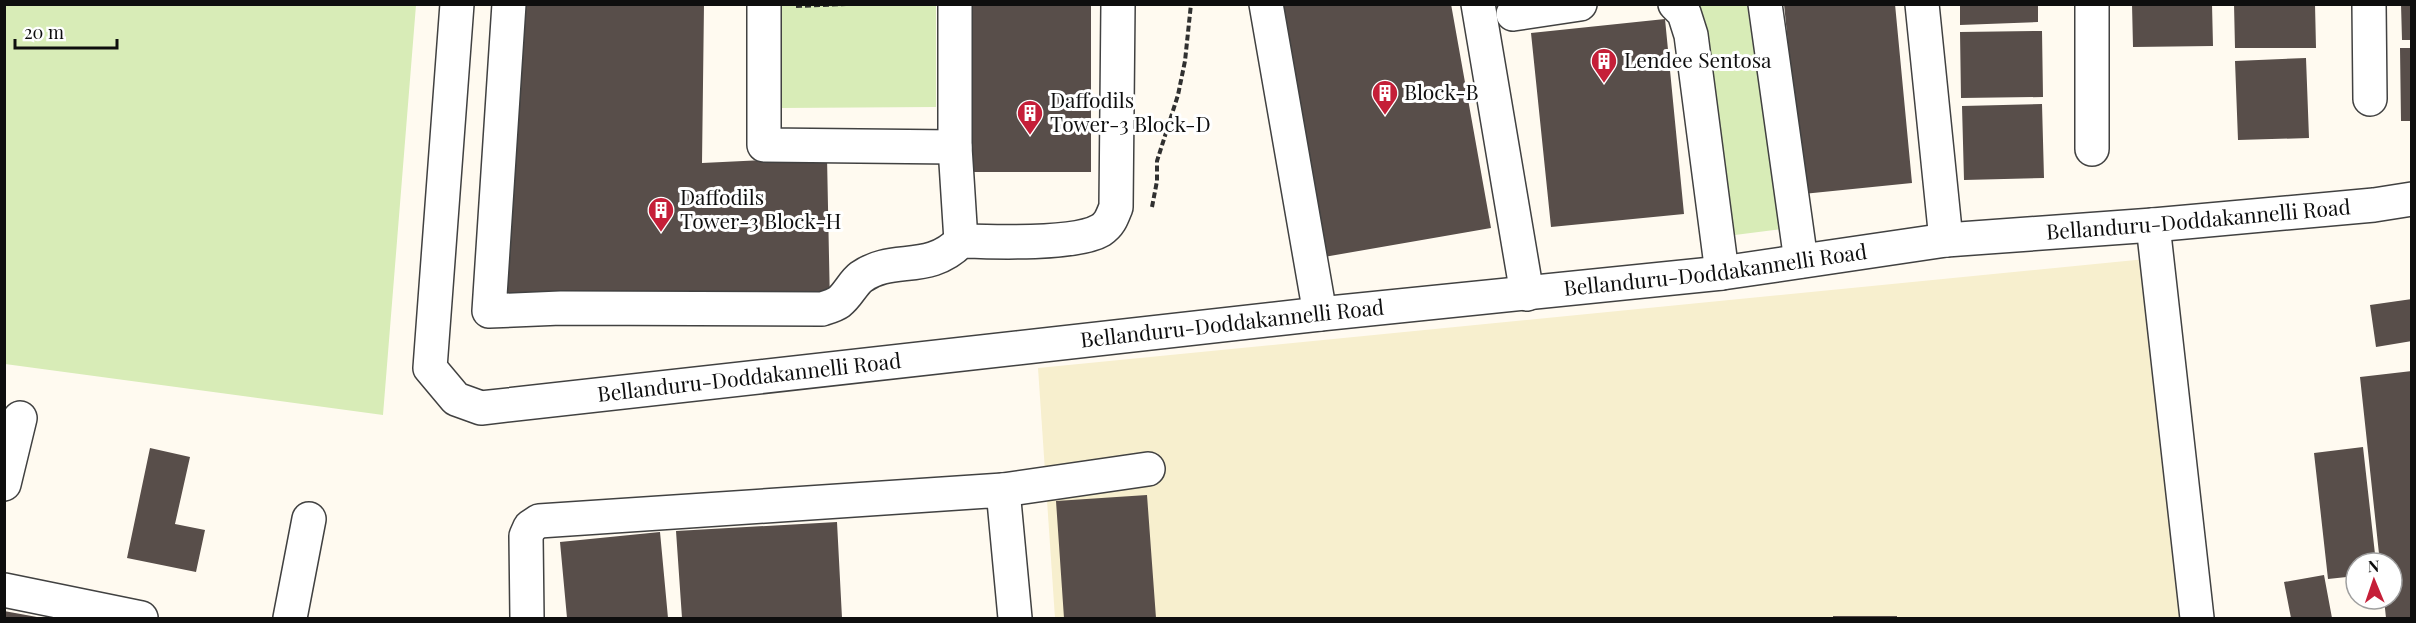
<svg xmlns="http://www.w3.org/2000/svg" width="2416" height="623" font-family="'Playfair Display',serif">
  <rect width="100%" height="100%" fill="#fffaf0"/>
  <!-- farmland -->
  <path fill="#f7efce" d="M2156,258l43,360h-1144l-17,-250z"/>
  <!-- green -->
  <path fill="#d8ecb7" d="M5,4l411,1 -33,410 -378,-51z
    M780,5h156v102l-156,1z
    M1694,5h53l34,224 -54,7z"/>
  <!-- building -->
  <path fill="#584e4a" d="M509,4h195l-2,159 125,-6 3,149 -341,-4z
    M970,4h121v168h-121z
    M1280,4h171l40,224 -167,29z
    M1784,4h111l17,179 -109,11z
    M1960,4h78v18l-78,3z
    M2132,4h80l1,42 -80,1z
    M2234,4h81l1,44h-81z
    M2401,4h11v36h-10z
    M1665,19l19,195 -133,13 -20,-194z
    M2042,31l1,66 -82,1 -1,-66z
    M2400,48h12v73h-11z
    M2306,58l3,80 -71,2 -3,-79z
    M2042,104l2,74 -80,2 -2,-74z
    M2412,299v42l-36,6 -6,-42z
    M2412,371v247h-26l-2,-19h8v-36h-12l-20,-186z
    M2363,447l13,116h-20v13l-28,3 -14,-126z
    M150,448l40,9 -15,67 30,6 -9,42 -69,-14z
    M1147,495l9,123h-92l-8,-117z
    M837,522l5,96h-160l-6,-87z
    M660,532l8,86h-101l-7,-76z
    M2324,575l8,43h-41l-7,-36z
    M4,611l33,6v1h-33z
    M1833,616h64v2h-64z"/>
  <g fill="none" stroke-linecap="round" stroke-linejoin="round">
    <!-- minor casing -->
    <g stroke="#414141" stroke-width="36">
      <g id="minor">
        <path id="s1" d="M457,4l-27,364 26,31 25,9 839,-94 402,-41 224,-33 207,-15 221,-20 38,-6"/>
        <path d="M509,4l-20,307 72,-3 261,1c6,-2 13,-4 17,-7 9,-7 14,-19 22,-25 32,-23 67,-2 100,-36 31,1 115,4 140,-11 9,-6 11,-13 15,-23l2,-203"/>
        <path d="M764,4v141l191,2"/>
        <path d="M955,4v143l6,94"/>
        <path d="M1266,4l54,310"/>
        <path d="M1478,4l49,290"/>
        <path d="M1675,4l9,9 7,22 31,238"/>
        <path d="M1765,4l36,257"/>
        <path d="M1922,4l24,236"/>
        <path d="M2092,4v145"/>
        <path d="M2369,4l1,95"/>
        <path d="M1513,14l67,-10"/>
        <path d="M2153,225l44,393"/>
        <path d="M4,484l16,-66"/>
        <path d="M1003,490l145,-21"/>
        <path d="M4,590l137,28"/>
        <path d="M290,618l19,-99"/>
        <path d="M527,618l-1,-82 4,-9 9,-6 464,-31 12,128"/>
      </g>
    </g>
    <!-- path -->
    <path stroke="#303030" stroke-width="4" stroke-dasharray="6 3" stroke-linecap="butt" d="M796,6l50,-2
      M1152,207l5,-26v-20l21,-66 7,-34 6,-57"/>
    <!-- minor -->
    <use href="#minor" stroke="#fff" stroke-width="33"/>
  </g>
  <!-- icons -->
  <defs>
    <g id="building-pin" transform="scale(1.35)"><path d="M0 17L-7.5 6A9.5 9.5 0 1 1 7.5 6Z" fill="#c51f38" stroke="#fff"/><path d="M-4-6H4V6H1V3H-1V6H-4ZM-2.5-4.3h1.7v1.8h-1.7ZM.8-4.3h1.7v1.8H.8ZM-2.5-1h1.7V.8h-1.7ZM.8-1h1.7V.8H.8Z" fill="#fff"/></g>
  </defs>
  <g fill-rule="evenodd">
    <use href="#building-pin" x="1604" y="61"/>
    <use href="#building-pin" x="1385" y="93"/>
    <use href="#building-pin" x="1030" y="113"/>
    <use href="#building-pin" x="661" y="210"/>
  </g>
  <g text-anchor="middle" stroke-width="6" stroke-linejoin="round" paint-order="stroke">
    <!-- poi labels -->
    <g font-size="21" fill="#0e0e0e" stroke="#fff" text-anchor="start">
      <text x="1624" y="68">Lendee Sentosa</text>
      <text x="1404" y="100">Block-B</text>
      <text x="1050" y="108">Daffodils<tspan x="1050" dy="24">Tower-3 Block-D</tspan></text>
      <text x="680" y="205">Daffodils<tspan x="680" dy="24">Tower-3 Block-H</tspan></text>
    </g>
    <!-- street labels -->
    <g font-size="21" fill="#0e0e0e" stroke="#fff">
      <text dy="7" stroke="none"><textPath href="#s1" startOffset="2160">Bellanduru-Doddakannelli Road</textPath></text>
      <text dy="7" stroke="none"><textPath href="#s1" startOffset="1674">Bellanduru-Doddakannelli Road</textPath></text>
      <text dy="7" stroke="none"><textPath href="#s1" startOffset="1188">Bellanduru-Doddakannelli Road</textPath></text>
      <text dy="7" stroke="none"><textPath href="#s1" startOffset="702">Bellanduru-Doddakannelli Road</textPath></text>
    </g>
  </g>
  <!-- border -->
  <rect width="2416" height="623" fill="none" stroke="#0e0e0e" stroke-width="12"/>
  <!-- north arrow -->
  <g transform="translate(2374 581) rotate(358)"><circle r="28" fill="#ffffff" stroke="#9f9f9f" stroke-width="1.5"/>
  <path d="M0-4.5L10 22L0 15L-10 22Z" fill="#c51f38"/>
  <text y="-9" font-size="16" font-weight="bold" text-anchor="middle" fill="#0e0e0e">N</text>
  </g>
  <!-- scale -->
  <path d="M15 39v9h102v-9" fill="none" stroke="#0e0e0e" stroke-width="3"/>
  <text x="24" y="39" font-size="18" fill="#0e0e0e" stroke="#ffffff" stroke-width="4.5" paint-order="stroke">20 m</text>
</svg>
